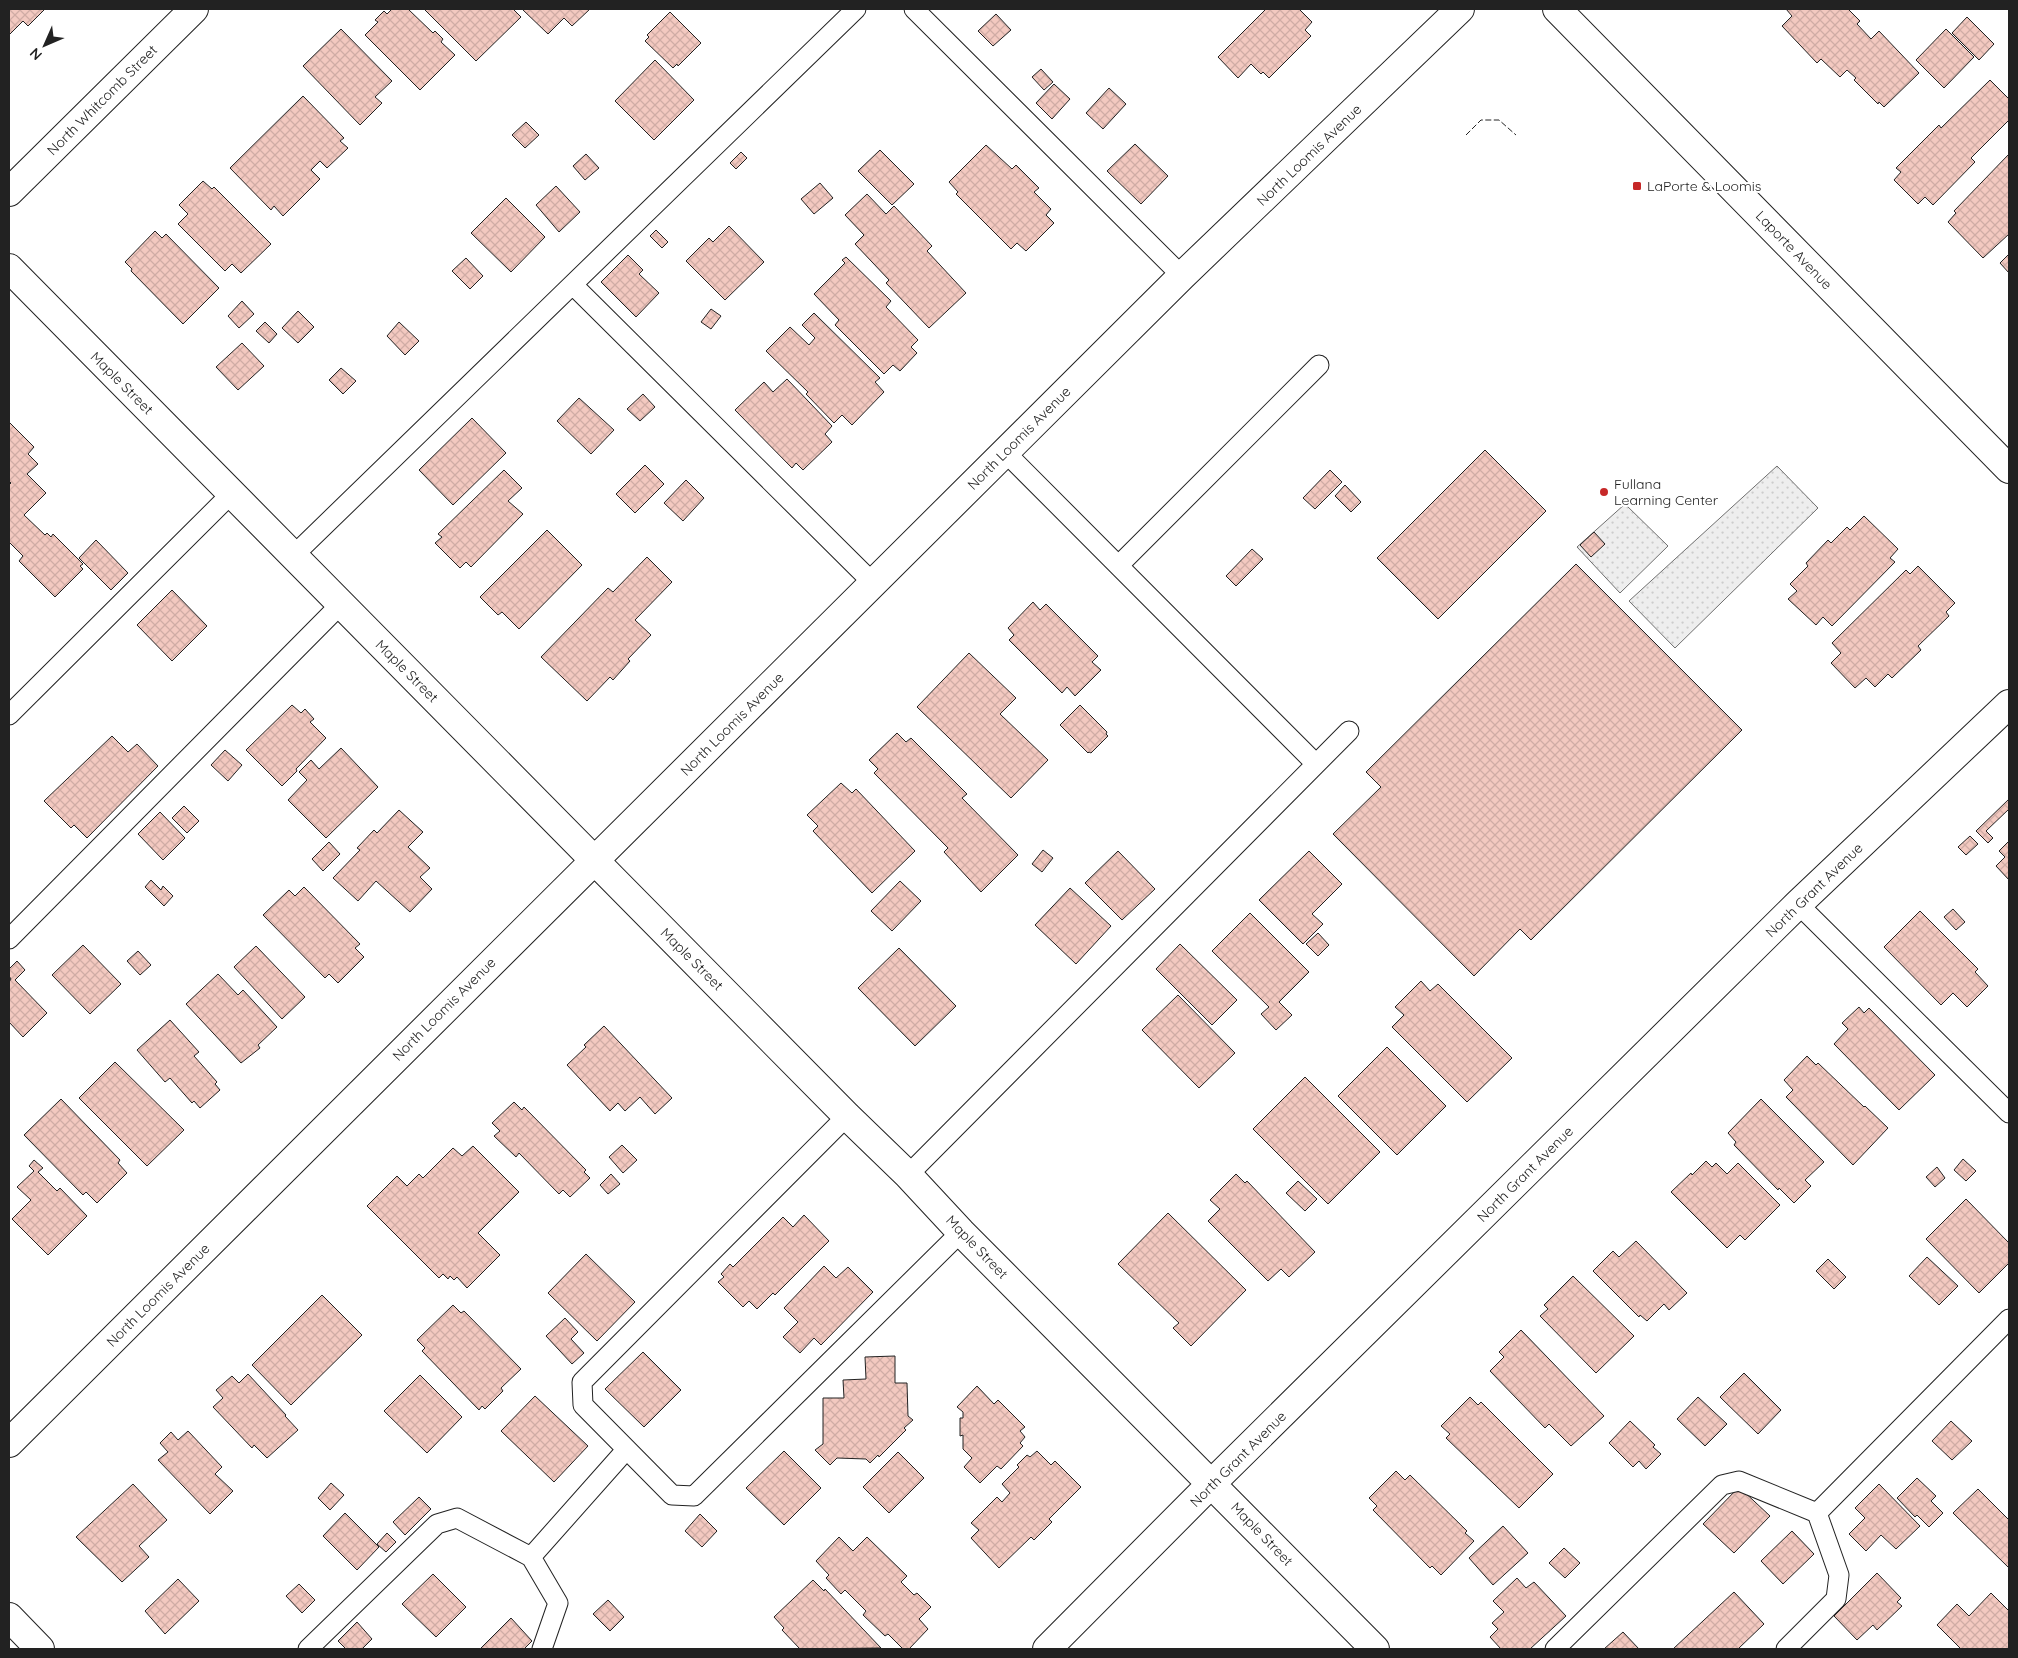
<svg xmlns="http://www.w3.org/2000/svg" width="2018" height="1658" font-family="Quicksand,sans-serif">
  <defs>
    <pattern id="park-dots" width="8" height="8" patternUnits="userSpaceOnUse" patternTransform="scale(1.25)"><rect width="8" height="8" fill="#eee"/><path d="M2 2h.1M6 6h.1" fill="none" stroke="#ccc" stroke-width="1.8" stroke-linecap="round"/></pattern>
    <pattern id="building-cross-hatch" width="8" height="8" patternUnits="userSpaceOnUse" patternTransform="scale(1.25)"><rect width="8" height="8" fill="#f3c9c0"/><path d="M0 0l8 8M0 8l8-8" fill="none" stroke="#d0aca5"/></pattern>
  </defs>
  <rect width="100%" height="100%" fill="#fff"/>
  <!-- park -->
  <path fill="url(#park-dots)" stroke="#6f6f6f" d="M1777,466l41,42 -143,140 -46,-47z
    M1625,504l43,42 -48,47 -43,-46z"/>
  <!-- building -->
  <path fill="url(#building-cross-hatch)" stroke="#222" d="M9,9h36l-17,17 -5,-5 -14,14z
    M392,9h16l25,24 2,-2 8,8 -2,3 14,13 -35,35 -55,-55 13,-13 -3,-2 9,-9 3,3z
    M424,9h89l8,8 -45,44z
    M522,9h68l-18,17 -8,-8 -16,16z
    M1266,9h33l13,13 -7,8 6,6 -42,42 -6,-6 -2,2 -10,-10 -13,14 -20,-21z
    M1786,9h62l12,12 -3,3 14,15 8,-8 40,42 -35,34 -5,-5 -1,2 -24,-24 2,-2 -9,-8 -7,7 -19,-18 -4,4 -35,-37 10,-10z
    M670,12l31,31 -23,23 -1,-2 -4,4 -28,-27 4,-4 -2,-2z
    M996,14l15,16 -18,16 -15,-15z
    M1967,17l27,27 -15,16 -27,-27z
    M341,29l51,52 -17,16 7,6 -22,22 -57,-59z
    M1946,29l28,28 -30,31 -28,-28z
    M655,60l39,40 -40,40 -39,-39z
    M1041,69l12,13 -9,8 -12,-13z
    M1990,80l19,19v21l-38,38 4,4 -42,43 -8,-8 -7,7 -24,-24 7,-8 -5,-4 43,-43 2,3z
    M1054,84l16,15 -18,20 -16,-16z
    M1109,88l17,16 -23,25 -17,-16z
    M303,96l41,42 -4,3 8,7 -21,20 -7,-7 -9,9 9,9 -37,37 -9,-10 -3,4 -41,-42z
    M526,122l13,13 -14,13 -13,-13z
    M1135,144l33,32 -27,28 -34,-33z
    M986,145l26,24 4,-4 23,23 -5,4 17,17 -5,6 8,8 -28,28 -9,-8 -6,6 -55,-55 2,-2 -9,-10z
    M880,150l34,34 -22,21 -34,-34z
    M741,152l6,6 -11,11 -6,-6z
    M586,154l13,14 -14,12 -12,-14z
    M2009,154v80l-26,24 -35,-36 8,-9 -2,-2z
    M203,181l9,8 2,-2 57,57 -30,29 -9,-9 -7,7 -47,-47 10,-10 -9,-9z
    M820,183l13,15 -19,16 -13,-15z
    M556,186l24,26 -21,20 -23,-27z
    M867,194l19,20 8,-8 38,40 -5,5 39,42 -37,35 -43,-45 3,-3 -34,-36 9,-9 -19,-20z
    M506,198l39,39 -34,35 -40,-39z
    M729,226l35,36 -39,38 -39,-39 23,-23 4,4z
    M656,230l12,12 -6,6 -12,-12z
    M155,231l7,7 4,-4 53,54 -36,36 -52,-53 1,-2 -7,-7z
    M2009,254v19l-9,-10z
    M628,255l15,15 -4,4 20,19 -23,24 -35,-35z
    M846,257l45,44 -5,6 32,33 -7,7 6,6 -17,18 -7,-6 -9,9 -49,-49 4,-5 -25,-26 31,-31 -3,-3z
    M466,258l17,18 -13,13 -18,-18z
    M242,301l12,13 -15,14 -11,-12z
    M711,309l10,7 -10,13 -10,-7z
    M298,311l16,16 -16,16 -16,-15z
    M814,313l66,65 -5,4 9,10 -32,33 -10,-10 -8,8 -28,-29 2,-2 -42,-41 24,-24 19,18 6,-7 -13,-13z
    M265,322l12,12 -8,9 -13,-12z
    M399,322l20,19 -14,14 -18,-19z
    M242,343l22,23 -26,24 -22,-23z
    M341,368l15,13 -13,13 -14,-14z
    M787,379l45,47 -7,8 7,8 -29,28 -7,-7 -4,5 -57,-58 29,-28 9,10z
    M643,394l12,13 -15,14 -13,-12z
    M579,398l35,32 -23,24 -34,-33z
    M472,418l34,35 -53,52 -34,-35z
    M9,422l25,25 -6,7 10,10 -11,10 19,19 -22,22 21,20 2,-2 4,4 2,-3 30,30 -3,2 3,3 -28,28 -36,-36 4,-5 -14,-14v-57l2,-2 -2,-2z
    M1485,450l61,61 -108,108 -61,-61z
    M645,465l19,19 -29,29 -19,-19z
    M504,470l18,18 -14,13 15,13 -52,53 -5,-5 -6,6 -25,-25 7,-6 -4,-3z
    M1330,470l12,12 -27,27 -12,-11z
    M686,480l18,18 -21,23 -19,-18z
    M1345,485l16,17 -10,10 -16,-16z
    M1864,516l34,33 -8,9 5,4 -63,64 -9,-9 -7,8 -28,-26 9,-8 -7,-7 18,-18 -2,-3 22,-23 3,3 16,-16 3,3z
    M547,530l35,35 -63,64 -17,-17 -4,3 -18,-18z
    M1594,532l11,12 -14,13 -11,-12z
    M96,540l32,33 -17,17 -32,-32z
    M1252,549l11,10 -27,27 -10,-10z
    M647,557l25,25 -37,38 16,15 -23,24 2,2 -17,19 -3,-3 -23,24 -46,-44 67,-69 5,4z
    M1576,564l166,166 -211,210 -11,-11 -46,47 -141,-142 48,-47 -15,-15z
    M1918,566l37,37 -9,9 3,4 -31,30 3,4 -29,28 -4,-4 -13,13 -9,-9 -11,10 -24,-25 10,-10 -9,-10 74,-73 4,4z
    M172,590l35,36 -35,35 -35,-36z
    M1033,602l7,8 6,-6 52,52 -6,6 9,8 -26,26 -8,-9 -5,6 -53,-53 5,-5 -6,-7z
    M969,653l47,45 -16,16 48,46 -37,38 -94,-91z
    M292,705l9,8 4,-4 9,10 -4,3 16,16 -30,31 1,2 -15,15 -36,-36z
    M1080,705l27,27 -1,2 2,2 -17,17 -2,-1 -1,1 -28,-28z
    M897,733l9,9 5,-4 56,56 -5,4 56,57 -37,37 -37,-40 4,-4 -74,-75 4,-4 -9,-9z
    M112,736l16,16 9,-8 21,22 -71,72 -13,-13 -3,3 -27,-27z
    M341,748l37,39 -52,51 -38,-38 19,-20 -8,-8 12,-12 8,9z
    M225,750l17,15 -14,16 -17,-16z
    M841,783l11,10 4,-4 59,62 -43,42 -59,-62 5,-5 -11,-11z
    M2009,799v10l-23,22 7,7 -5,5 -12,-12z
    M184,806l15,15 -12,12 -15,-15z
    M399,810l24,22 -15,15 22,21 -10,9 12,12 -22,23 -34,-31 -18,20 -25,-23 27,-28 -3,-2 17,-18 3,3z
    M160,812l25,26 -22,22 -25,-26z
    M1970,836l8,8 -12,11 -8,-8z
    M2009,841v39l-13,-14 9,-9 -6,-6z
    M329,842l11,12 -17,17 -11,-12z
    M1043,850l10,8 -11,14 -10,-8z
    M1118,851l37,38 -33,31 -37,-37z
    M1309,851l33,33 -30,30 11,10 -20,20 -44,-44z
    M151,880l10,10 2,-4 10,10 -9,10 -19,-19z
    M900,881l21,20 -29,30 -21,-20z
    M304,887l56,57 -5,4 9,9 -26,26 -9,-9 -4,4 -62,-63 26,-25 6,6z
    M1070,888l41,38 -35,38 -41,-39z
    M1953,909l12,13 -9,8 -12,-13z
    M1920,911l58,58 -3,3 13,14 -21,21 -14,-14 -12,12 -57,-58z
    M1250,913l59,59 -30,30 13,13 -16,15 -15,-16 8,-7 -57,-56z
    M1318,933l11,12 -11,11 -12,-12z
    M1180,944l57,56 -25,25 -56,-56z
    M83,945l38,39 -31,30 -38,-39z
    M256,946l49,51 -23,22 -48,-52z
    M899,948l57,58 -41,40 -57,-58z
    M138,951l13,14 -11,10 -13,-14z
    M17,961l8,9 -10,10 32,33 -24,24 -14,-15v-40l2,-3 -2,-3v-7z
    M218,974l20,21 5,-5 34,37 -19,18 2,3 -19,15 -55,-59z
    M1421,981l9,10 8,-7 74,74 -45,44 -75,-75 12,-12 -9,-8z
    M1178,995l57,58 -36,35 -57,-58z
    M1859,1007l5,6 5,-5 66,67 -36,35 -65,-66 14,-15 -6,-6z
    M170,1020l29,32 -5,4 23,26 -2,2 5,6 -20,18 -6,-7 -2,2 -22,-25 -5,4 -28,-32z
    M604,1026l68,72 -17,16 -15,-17 -15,14 -7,-8 -8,8 -43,-46 19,-18 -2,-2z
    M1387,1047l59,59 -49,49 -59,-59z
    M1807,1056l9,9 2,-2 46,44 1,-1 23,22 -35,37 -67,-68 7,-7 -9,-10z
    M115,1062l69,68 -37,36 -68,-68z
    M1305,1077l75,75 -52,52 -75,-75z
    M61,1099l59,61 -2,3 9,10 -30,30 -11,-11 -3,3 -59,-60z
    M1761,1099l63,63 -19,18 6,6 -17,17 -15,-15 -1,2 -44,-45 2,-3 -8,-9z
    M514,1102l8,8 2,-3 62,63 -2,2 6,6 -20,19 -7,-7 -4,4 -40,-41 -3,4 -22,-21 6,-5 -8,-8z
    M622,1145l15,15 -14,13 -14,-16z
    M473,1146l46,46 -41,41 22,22 -33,33 -10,-11 -3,3 -4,-4 -2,3 -5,-5 -4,4 -72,-72 30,-30 10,10 12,-12 4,4 30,-30 9,8z
    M1963,1159l13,12 -10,10 -12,-11z
    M34,1160l9,8 -5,4 19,19 3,-3 27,28 -39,39 -36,-36 19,-19 -14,-13 17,-16 -5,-5z
    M1706,1161l6,6 4,-4 11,11 11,-11 42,42 -35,35 -5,-5 -13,13 -56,-56 20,-19 1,2z
    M1937,1167l8,11 -10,9 -9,-10z
    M611,1174l9,10 -12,10 -8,-9z
    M1236,1174l9,9 2,-2 68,71 -26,25 -8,-8 -13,12 -60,-60 12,-12 -10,-9z
    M1298,1181l19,18 -12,12 -19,-18z
    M1966,1199l43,44v20l-30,30 -53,-54z
    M1168,1213l78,77 -55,56 -18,-18 6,-5 -61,-59z
    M804,1215l25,26 -54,54 -2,-2 -16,16 -8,-8 -6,6 -25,-25 6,-5 -3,-3 9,-10 3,3 50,-50 10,10z
    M1636,1241l51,52 -18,17 -5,-6 -17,17 -7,-6 -1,2 -46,-46 20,-20 6,6z
    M586,1254l49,48 -38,39 -49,-48z
    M1927,1257l31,29 -19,19 -30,-29z
    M1828,1259l18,18 -12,12 -18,-18z
    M824,1266l12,12 12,-11 25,25 -52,53 -7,-7 -14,15 -17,-16 15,-15 -14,-14z
    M1573,1276l61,60 -38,37 -56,-57 8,-7 -4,-4z
    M322,1295l40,40 -71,70 -39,-40z
    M453,1305l8,8 3,-2 57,58 -20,19 2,3 -18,18 -3,-3 -3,4 -57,-59 3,-3 -8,-8z
    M565,1318l13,14 -7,7 13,14 -12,11 -26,-28z
    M1521,1330l83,86 -33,30 -22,-22 -4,4 -55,-57 14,-14 -5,-5z
    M643,1352l38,38 -37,37 -39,-38z
    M895,1356v27h12l1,33 5,4 -9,8 2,2 -27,27 -1,-2 -8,8 -4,-4 -29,-1 -7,7 -15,-15 8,-6v-46h21l-1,-18 23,-1 -1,-22z
    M1744,1373l37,37 -23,24 -38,-37z
    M248,1374l38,41 -1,1 13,14 -31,28 -13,-13 -2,3 -39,-41 10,-9 -7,-8 16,-14 7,7z
    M420,1375l42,42 -35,36 -43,-42z
    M977,1386l17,18 4,-4 27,27 -5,4 5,6 -5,6 3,3 -22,23 -4,-3 -17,17 -16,-16 8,-9 -9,-9v-14l-3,1v-18h3v-6l-6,-5z
    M535,1396l53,50 -34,36 -53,-51z
    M1470,1397l8,8 3,-3 72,72 -34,34 -73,-70 4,-4 -9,-8z
    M1698,1397l29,27 -22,22 -28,-27z
    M1630,1421l25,24 -2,2 8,7 -15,15 -7,-8 -6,6 -24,-24z
    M1951,1421l21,20 -20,19 -20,-19z
    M188,1431l34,36 -7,7 18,17 -23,23 -52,-54 10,-8 -8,-9 11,-11 7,8z
    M784,1451l37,37 -37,37 -38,-37z
    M1037,1451l14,14 4,-4 26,26 -32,32 3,3 -18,18 -3,-3 -32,31 -28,-30 8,-8 -8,-7 26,-26 5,5 8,-9 -8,-9 17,-17 -2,-2 10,-10 3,2z
    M898,1452l26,26 -35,35 -26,-26z
    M1396,1471l9,9 5,-5 57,56 -2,2 9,8 -33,34 -9,-9 -2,2 -57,-58 4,-4 -8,-8z
    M1917,1478l19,18 -5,5 12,12 -14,14 -12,-12 -2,2 -18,-19z
    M331,1483l13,12 -14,15 -12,-12z
    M133,1484l34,36 -28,26 10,11 -27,25 -46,-45z
    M1879,1484l41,42 -24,23 -15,-14 -15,16 -17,-17 16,-16 -10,-10z
    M1739,1487l31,29 -36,37 -31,-29z
    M1978,1489l31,31v48l-56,-55z
    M419,1497l12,12 -26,26 -12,-13z
    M345,1513l34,34 -22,23 -34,-34z
    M700,1514l17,17 -15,16 -17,-16z
    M1503,1526l25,27 -35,32 -24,-27z
    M1792,1531l22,23 -31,30 -22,-23z
    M387,1533l9,9 -10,10 -9,-8z
    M839,1537l14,14 14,-14 40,39 -6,6 13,13 3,-2 14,14 -12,12 9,10 -19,20h-6l-15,-15 -3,2 -22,-21 3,-4 -21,-21 -4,4 -15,-16 3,-3 -13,-14z
    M1564,1548l16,15 -15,15 -16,-15z
    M1877,1573l24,25 -4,4 5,4 -25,24 -4,-5 -16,15 -23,-24z
    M433,1574l33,33 -30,30 -34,-33z
    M1517,1578l9,10 8,-6 32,34 -36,33h-29l-11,-12 8,-8 -6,-6 12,-11 -11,-11z
    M178,1579l21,22 -34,33 -20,-23z
    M813,1580l11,11 1,-2 56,59 -81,1 -18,-19 2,-2 -10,-11z
    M299,1584l16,16 -13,13 -16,-17z
    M1734,1592l30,32 -26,25h-65z
    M1991,1593l18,18v38h-48l-24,-24 20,-21 12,12z
    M608,1600l16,17 -14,14 -17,-17z
    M511,1618l21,23 -8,8h-44z
    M357,1622l15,17 -10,10h-16l-8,-8z
    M1623,1632l16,17h-35z"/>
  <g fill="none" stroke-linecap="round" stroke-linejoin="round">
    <!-- lane casing -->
    <g stroke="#222" stroke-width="21">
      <path id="lane" d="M914,9l268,267
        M573,285l301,299
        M1005,452l311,312
        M293,556l563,-547
        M1119,565l200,-200
        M9,715l223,-222
        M1798,904l211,209
        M9,939l331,-334
        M847,1116l-265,266 1,23 89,90 22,1 267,-264
        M908,1175l441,-444
        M1817,1513l192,-194
        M531,1557l95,-107
        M308,1649l129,-125 20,-6 74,39 27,46 -16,46
        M1555,1649l167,-164 17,-4 78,32 22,62 -3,24 -50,50"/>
    </g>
    <!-- street casing -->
    <g stroke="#222" stroke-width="30">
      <path id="street" d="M9,192l185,-183
        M9,268l838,848 61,59 53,57 414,417
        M9,1443l1173,-1167 278,-267
        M1047,1649l165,-166 586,-579 211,-200"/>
    </g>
    <!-- secondary casing -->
    <g stroke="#222" stroke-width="30">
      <path id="secondary" d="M1557,9l452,460
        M9,1617l31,32"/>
    </g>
    <!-- lane -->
    <use href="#lane" stroke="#fff" stroke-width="19"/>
    <!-- street -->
    <use href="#street" stroke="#fff" stroke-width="28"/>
    <!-- secondary -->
    <use href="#secondary" stroke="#fff" stroke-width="28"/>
    <!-- fence -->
    <path stroke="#222" stroke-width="1" stroke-dasharray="6 2.5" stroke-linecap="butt" d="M1466,135l15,-15h18l17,15"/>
  </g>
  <!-- markers -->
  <g fill="#c62828" stroke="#fff" stroke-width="2">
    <rect x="1632" y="181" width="10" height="10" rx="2.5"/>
    <circle cx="1604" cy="492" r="5"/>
  </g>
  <g text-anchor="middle" stroke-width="4" stroke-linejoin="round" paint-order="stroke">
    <!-- street labels -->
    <g font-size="14" fill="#222" stroke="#fff">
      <text transform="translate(102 100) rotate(-45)" y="5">North Whitcomb Street</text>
      <text transform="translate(1309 155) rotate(-44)" y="5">North Loomis Avenue</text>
      <text transform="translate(1794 250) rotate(46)" y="5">Laporte Avenue</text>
      <text transform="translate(122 383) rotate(45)" y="5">Maple Street</text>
      <text transform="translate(1019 438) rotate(-45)" y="5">North Loomis Avenue</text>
      <text transform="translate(407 671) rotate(45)" y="5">Maple Street</text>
      <text transform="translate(732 724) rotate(-45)" y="5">North Loomis Avenue</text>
      <text transform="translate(1814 890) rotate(-44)" y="5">North Grant Avenue</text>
      <text transform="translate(692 959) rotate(45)" y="5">Maple Street</text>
      <text transform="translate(444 1009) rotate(-45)" y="5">North Loomis Avenue</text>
      <text transform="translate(1525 1174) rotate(-45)" y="5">North Grant Avenue</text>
      <text transform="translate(977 1247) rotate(46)" y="5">Maple Street</text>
      <text transform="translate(158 1295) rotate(-45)" y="5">North Loomis Avenue</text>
      <text transform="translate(1238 1459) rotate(-45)" y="5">North Grant Avenue</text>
      <text transform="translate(1262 1534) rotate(46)" y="5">Maple Street</text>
    </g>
    <!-- poi labels -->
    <g font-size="14" fill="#222" stroke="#fff" text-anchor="start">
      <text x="1647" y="191">LaPorte &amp; Loomis</text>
      <text x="1614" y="489">Fullana<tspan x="1614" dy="16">Learning Center</tspan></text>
    </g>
  </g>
  <!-- border -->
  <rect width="2018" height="1658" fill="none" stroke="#222222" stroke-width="20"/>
  <!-- north arrow -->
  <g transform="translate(45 45) rotate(225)" stroke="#ffffff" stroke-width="4" paint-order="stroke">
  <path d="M0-4L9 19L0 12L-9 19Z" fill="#222222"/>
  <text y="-8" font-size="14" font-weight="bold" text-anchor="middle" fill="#222222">N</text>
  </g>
</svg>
